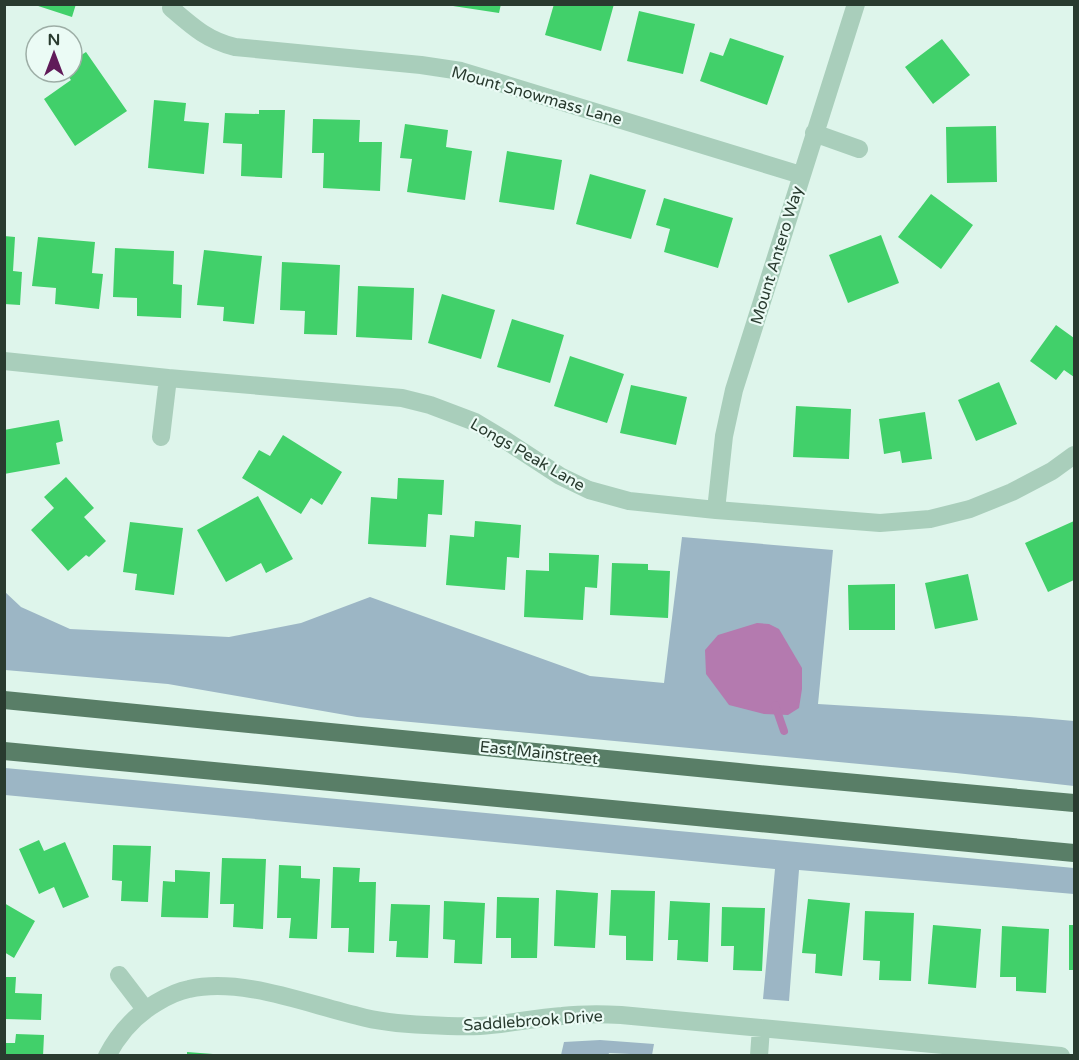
<svg xmlns="http://www.w3.org/2000/svg" width="1079" height="1060" font-family="'Varela Round',sans-serif">
  <rect width="100%" height="100%" fill="#def5eb"/>
  <!-- green -->
  <path fill="#9cb6c5" d="M682,537l151,13 -15,154 211,13 45,4v65l-118,-13 -599,-56 -189,-33 -163,-14 -1,-79 17,16 49,22 159,8 72,-14 69,-26 220,79 74,7z
    M5,768l1069,100v26l-275,-24 -10,131 -26,-2 12,-130 -770,-74z
    M600,1040l54,4 -2,11 -43,-2 -1,3 -47,-1 3,-13z"/>
  <!-- water -->
  <path fill="#b47aaf" d="M757,623l12,1 10,5 23,39v21l-3,19 -11,7 -24,-1 -35,-9 -23,-31 -1,-24 13,-15z"/>
  <g fill="none" stroke-linecap="round" stroke-linejoin="round">
    <!-- stream -->
    <path stroke="#b47aaf" stroke-width="8" d="M775,705l9,26"/>
  </g>
  <!-- building -->
  <path fill="#41d06a" d="M32,4h44l-4,13z
    M454,4h47l-2,9 -46,-7z
    M554,4h60l-13,47 -56,-16z
    M639,11l56,13 -12,50 -56,-13z
    M730,38l54,18 -17,49 -67,-24 10,-29 13,4z
    M942,39l28,36 -37,29 -28,-37z
    M86,52l41,59 -52,35 -31,-47 27,-19 -6,-8h7v-11z
    M154,100l32,3 -2,18 25,2 -5,51 -56,-6z
    M259,110h26l-3,68 -41,-2 1,-32 -19,-1 2,-30 34,1z
    M313,119l47,1 -1,22h23l-2,49 -57,-3 1,-35h-12z
    M405,124l43,6 -2,17 26,4 -7,49 -58,-8 5,-33 -12,-1z
    M996,126l1,56 -50,1 -1,-56z
    M507,151l55,9 -8,50 -55,-8z
    M590,174l56,16 -15,49 -55,-15z
    M931,194l42,31 -32,44 -43,-32z
    M664,198l69,20 -15,50 -54,-16 6,-23 -14,-4z
    M881,235l18,48 -51,20 -19,-48z
    M4,236l11,1 -2,34 9,1 -2,33 -16,-1z
    M38,237l57,5 -3,31 11,1 -4,35 -44,-5 1,-16 -24,-2z
    M115,248l59,3 -1,33 9,1 -1,33 -44,-2v-18l-24,-1z
    M204,250l58,6 -8,68 -31,-3 1,-14 -27,-2z
    M282,262l58,3 -3,70 -33,-1 1,-23 -25,-1z
    M358,286l56,2 -2,52 -56,-3z
    M442,294l53,16 -14,49 -53,-16z
    M512,319l52,16 -14,48 -53,-16z
    M1056,325l18,13v39l-10,-7 -8,10 -26,-19z
    M570,356l54,18 -17,49 -53,-17z
    M999,382l18,42 -41,17 -18,-41z
    M631,385l56,12 -11,48 -56,-12z
    M796,406l55,3 -2,50 -56,-2z
    M925,412l7,47 -30,4 -2,-12 -16,3 -5,-35z
    M59,420l4,21 -7,2 4,21 -56,10v-44z
    M283,435l59,37 -20,33 -11,-7 -10,16 -59,-36 17,-28 11,6z
    M66,477l28,31 -10,9 22,24 -17,16 -3,-2 -18,16 -37,-41 23,-22 -10,-11z
    M398,478l46,2 -2,35 -14,-1 -2,33 -58,-3 3,-47 26,2z
    M258,496l35,63 -27,14 -5,-10 -35,19 -29,-52z
    M475,521l46,4 -2,33 -12,-1 -2,33 -59,-5 4,-50 24,2z
    M1074,521v59l-26,12 -23,-49z
    M130,522l53,6 -9,67 -39,-5 2,-16 -14,-2z
    M549,553l50,2 -2,33 -12,-1 -2,33 -59,-3 2,-47 23,1z
    M612,563l36,1v6l22,1 -2,47 -58,-3z
    M968,574l10,46 -43,9 -10,-46z
    M895,584v46h-46l-1,-45z
    M39,840l5,11 21,-9 24,55 -26,11 -9,-21 -15,7 -20,-45z
    M113,845l38,1 -3,56 -27,-1 1,-20 -10,-1z
    M222,858l44,1 -3,70 -30,-2 1,-23h-14z
    M279,865l22,1v12l19,1 -3,60 -28,-1 2,-20h-14z
    M333,867l27,1 -1,14h17l-2,71 -26,-1 1,-24h-18z
    M175,870l35,2 -2,46 -47,-1 2,-36 12,1z
    M556,890l42,3 -3,55 -41,-2z
    M611,890l44,1 -2,70 -27,-1v-24l-17,-1z
    M497,897l42,1 -2,60h-26v-20h-15z
    M808,899l42,4 -8,73 -27,-3 1,-19 -14,-1z
    M444,901l41,2 -3,61 -28,-1 1,-23 -12,-1z
    M670,901l40,2 -2,59 -31,-2 1,-20h-10z
    M4,903l31,18 -21,37 -10,-6z
    M391,904l39,1 -2,53 -32,-1 1,-16h-8z
    M722,907l43,1 -3,63 -29,-1 1,-24h-13z
    M865,911l49,2 -3,68 -32,-1 1,-19 -17,-1z
    M933,925l48,4 -5,59 -48,-4z
    M1069,925h5v45h-5z
    M1002,926l47,3 -3,64 -30,-2v-14h-16z
    M5,977h11l-1,16 27,1 -1,26 -36,-1z
    M16,1034l28,1 -1,21h-39v-13h11z
    M187,1052l26,2v2h-26z"/>
  <g fill="none" stroke-linecap="round" stroke-linejoin="round">
    <!-- street -->
    <path stroke="#a9cebb" stroke-width="18" d="M171,8c22,19 36,32 64,39l186,18 40,6 340,104
      M814,133l45,16
      M4,361l164,17 234,20 28,7 45,17 30,18 55,36 29,14 40,11 87,9 164,13 50,-4 40,-10 42,-17 40,-21 22,-16
      M161,437l7,-59
      M716,510l8,-74 10,-46 122,-386
      M119,975l26,34
      M107,1056c12,-23 27,-40 49,-53 10,-6 22,-12 33,-14 52,-12 118,15 169,27 22,6 45,8 68,9 18,1 36,2 54,1 28,-2 54,-8 82,-10 19,-2 39,-2 59,-1l440,41
      M759,1056l2,-28"/>
    <!-- primary -->
    <path stroke="#597e67" stroke-width="18" d="M4,700l776,76 294,27
      M4,751l1070,102"/>
  </g>
  <g text-anchor="middle" stroke-width="4.5" stroke-linejoin="round" paint-order="stroke">
    <!-- street labels -->
    <g font-size="16" fill="#293b2f" stroke="#ebfbf5">
      <text transform="translate(537 95) rotate(16)" y="6">Mount Snowmass Lane</text>
      <text transform="translate(776 255) rotate(-73)" y="6">Mount Antero Way</text>
      <text transform="translate(528 454) rotate(30)" y="6">Longs Peak Lane</text>
      <text transform="translate(539 752) rotate(6)" y="6">East Mainstreet</text>
      <text transform="translate(533 1020) rotate(-4)" y="6">Saddlebrook Drive</text>
    </g>
  </g>
  <!-- border -->
  <rect width="1079" height="1060" fill="none" stroke="#293b2f" stroke-width="12"/>
  <!-- north arrow -->
  <g transform="translate(54 54)"><circle r="28" fill="#ebfbf5" stroke="#9daea6" stroke-width="1.5"/>
  <path d="M0-4.5L10 22L0 15L-10 22Z" fill="#601b59"/>
  <text y="-9" font-size="16" font-weight="bold" text-anchor="middle" fill="#293b2f">N</text>
  </g>
</svg>
